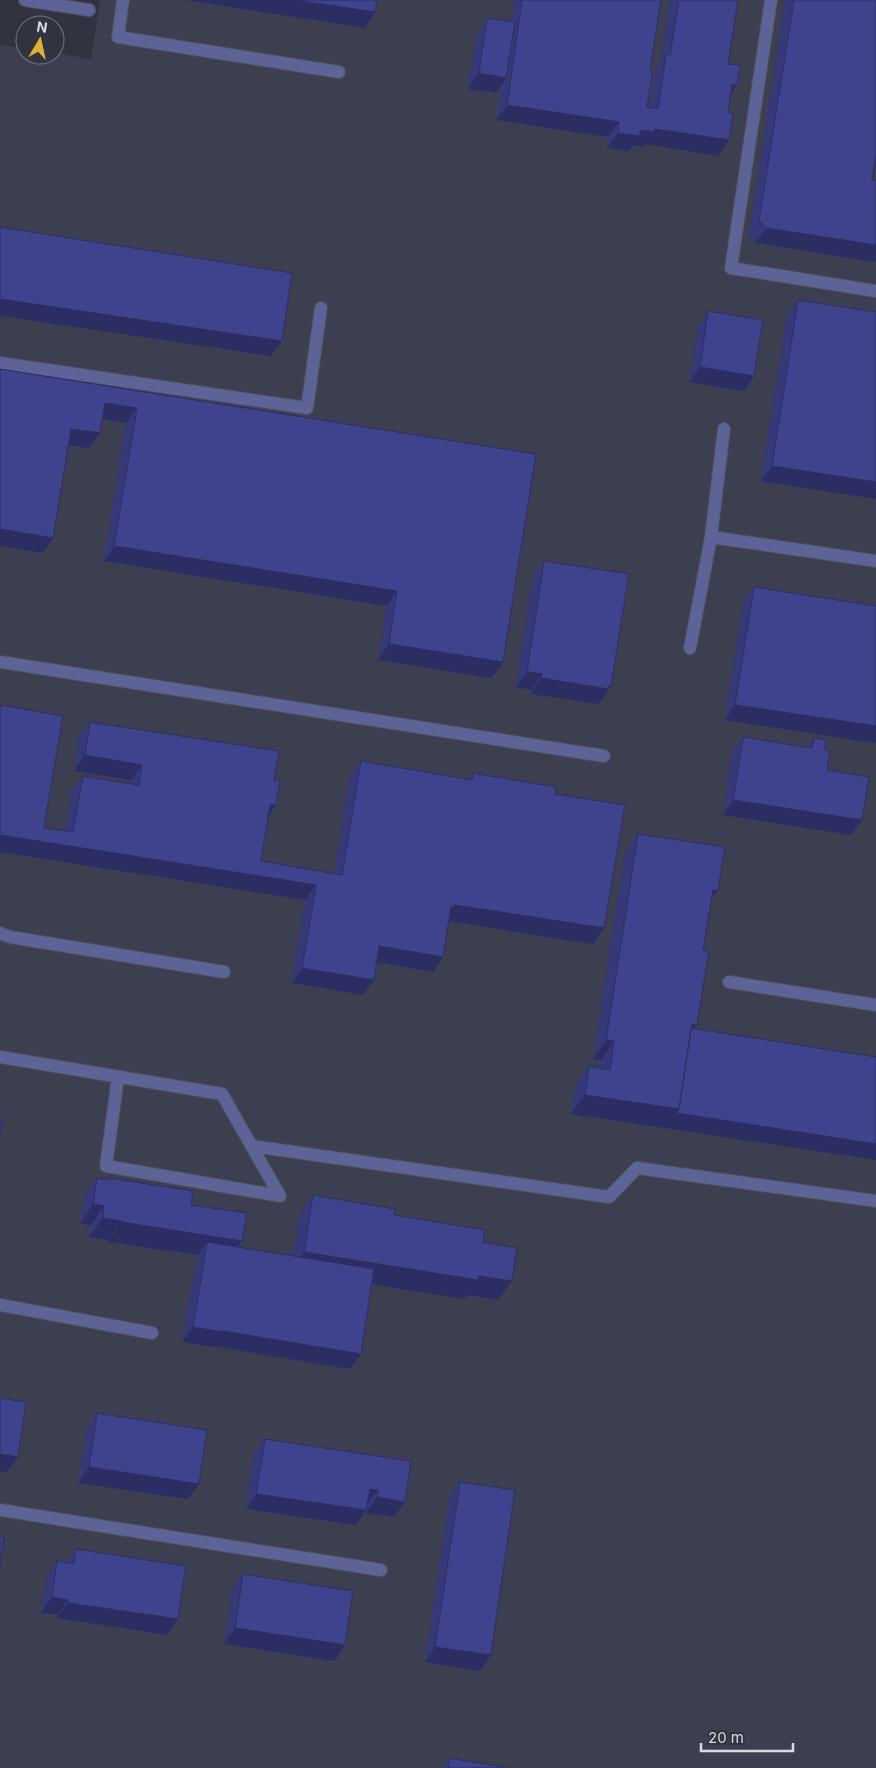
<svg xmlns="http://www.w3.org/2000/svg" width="876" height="1768" font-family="Inter,sans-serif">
  <rect width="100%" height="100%" fill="#313340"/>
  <!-- built -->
  <path fill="#3c3f50" d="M100,0h776v1768h-876v-1723l25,4v6h30v-2l36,6z"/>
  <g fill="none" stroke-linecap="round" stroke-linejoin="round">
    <!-- minor casing -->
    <g stroke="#4f515d" stroke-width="14">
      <path id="minor" d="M25,0l64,10
        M123,0l-5,37 221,35
        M771,0l-40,268 145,23
        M0,363l307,45 14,-100
        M724,429l-13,108 165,24
        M690,648l21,-111
        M0,662l604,94
        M0,933l10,4 214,35
        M729,982l147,23
        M0,1057l222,37 58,102 -174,-30 12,-89
        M252,1146l357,51 28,-29 239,33
        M0,1305l152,28
        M0,1510l381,60"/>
    </g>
    <!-- minor -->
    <use href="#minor" stroke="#5d6396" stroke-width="12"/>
  </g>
  <!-- wall -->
  <path fill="#363979" d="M514,0h147l-11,70 -3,37h3l6,-38 5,-7 9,-62h68l-10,64 3,29 -3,19 1,28 -11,16 -72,-12 -2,3 -11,-2 -4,6 -22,-3 1,-11 -112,-17 6,-36 -6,9 -28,-4 9,-56 10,-15 24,3z
    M785,0h91l-4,180 4,1v81l-121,-19 -6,-8z
    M798,300l78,12v187l-115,-18 26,-166z
    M708,311l46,65 -10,15 -55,-9 9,-55z
    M0,369l536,85 -33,208 -11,16 -114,-18 9,-54 -283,-45 22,-138 -24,-4 -2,14 -11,15 -21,-3 -25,108z
    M544,561l67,125 -10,15h-1l-2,3 -67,-10v-4l-15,-3 17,-111z
    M754,587l122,19v137l-151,-23 18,-118z
    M90,722l184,58 2,25 -7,11 -8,45 73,13 16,-98 11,-15 108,18 4,-6 82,21 38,150 -144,-23 -6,36 -10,15 -56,-9 -14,32 -71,-12 13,-83 -261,-72 21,3 7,-40 11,-15 48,8v-4l-57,-9 5,-34z
    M743,737l64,10 7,-9 11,12 2,20 24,65 -128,-20 9,-63z
    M638,834l73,66 -8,50 -9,79 182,131 -305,-46 5,-29 13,-19 11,2 1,-8 -8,-1 32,-206z
    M97,1178l11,1 1,-1 82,27 51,36 -4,6 55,9 7,-42 13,-19 81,20 89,27 29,39 -14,19 -30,-5 -3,4 -93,-15 -22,85 -137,-23 -1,1 -30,-5 15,-84 1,-3 -90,-13v-2l-19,-3 2,-12 -11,-1 4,-27z
    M97,1413l91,86 -110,-16 9,-55z
    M265,1439l146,22 -17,56 -28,-4 1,-8 -1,5 -10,15 -110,-16 8,-55z
    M460,1482l31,173 -11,16 -55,-9 25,-165z
    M76,1549l92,86 -111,-17 1,-3 -17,-2 6,-36 10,-16 9,2z
    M243,1574l102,71 -10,16 -111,-17 9,-55z
    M449,1758l60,10h-67z"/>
  <!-- shaded-wall -->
  <path fill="#2c2e63" d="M185,0h109l81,12 -10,16z
    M479,73l27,5 -10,15 -28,-4z
    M732,85h5l-11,15z
    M507,105l112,17 -11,15 -112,-17z
    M655,129l74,11 -11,16 -72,-12 -2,3 -11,-2 -4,6 -22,-3 11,-15 22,-3z
    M766,228l110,17v17l-121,-19z
    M0,299l282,42 -11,15 -271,-40z
    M700,367l54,9 -10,15 -55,-9z
    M105,403l32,5 -11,15 -32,-5z
    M71,429l29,4 -11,15 -29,-4z
    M772,466l104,16v17l-115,-18z
    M0,529l53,9 -10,15 -43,-7z
    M114,546l283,45 -10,15 -283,-45z
    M389,644l114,18 -11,16 -114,-18z
    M527,672l15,2 -11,16 -15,-3z
    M541,678l68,8h2l-10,15h-1l-2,3 -67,-10z
    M735,705l141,21v17l-151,-23z
    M85,755l57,10 -11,15 -57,-9z
    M733,800l129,20 -11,15 -128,-20z
    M270,805h6l-11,16z
    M0,835l316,50 -11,15 -305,-48z
    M713,890h5l-13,19z
    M455,905l149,23 -11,16 -147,-23 5,-14z
    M379,946l64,11 -10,15 -64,-11z
    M302,968l72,12 -11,15 -71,-12z
    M692,1024l5,1 -10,14z
    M606,1040l8,1 -13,19 -8,-1z
    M585,1095l94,14 -14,19 -94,-14z
    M676,1113l200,31v16l-211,-32z
    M93,1204l11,2 -13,19 -11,-1z
    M103,1218l19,3 -14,19 -19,-3z
    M121,1222l121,19 -13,19 -22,-18 -9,13 -90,-13z
    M304,1252l175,24 33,5 -14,19 -30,-5 -3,4 -174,-27z
    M193,1327l30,4 138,23 -11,15 -137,-23 -1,1 -30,-5z
    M0,1454l18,3 -11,15 -7,-1z
    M89,1467l110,17 -11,15 -110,-16z
    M370,1489l8,1 -11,15 -8,-1z
    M256,1494l110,16 -10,15 -110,-16z
    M377,1497l28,5 -11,15 -28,-4z
    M52,1597l16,3 -10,15 -17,-2z
    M68,1603l110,16 -10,16 -111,-17z
    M235,1628l110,17 -10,16 -111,-17z
    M435,1647l56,8 -11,16 -55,-9z"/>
  <!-- building -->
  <path fill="#3f428d" stroke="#2c2e63" d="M294,0h83l-2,12z
    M522,0h139l-11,70h3l-6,37 11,2 8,-55 4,1 9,-55h59l-10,64 12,1 -3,20h-5l-4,27 5,1 -4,27 -74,-11v3l-15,-2v6l-22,-3 1,-11 -112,-17z
    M794,0h82v155l-4,25 4,1v64l-110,-17 -7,-8z
    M487,18l28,4 -9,56 -27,-5z
    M0,227l292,46 -10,68 -282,-42z
    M798,300l78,12v170l-104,-16z
    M708,311l55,9 -9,56 -54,-9z
    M0,369l536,85 -33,208 -114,-18 8,-53 -283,-45 23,-138 -32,-5 -5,30 -29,-4 -18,109 -53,-9z
    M544,561l85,13 -18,112h-2l-1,3 -67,-11 1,-4 -15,-2z
    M754,587l122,19v120l-141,-21z
    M0,705l63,11 -19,112 29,4 10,-56 56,9 3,-20 -57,-10 5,-33 189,29 -5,29 6,1 -4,24h-6l-9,56 81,14 19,-114 111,19 1,-7 83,14 -1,7 70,11 -21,123 -149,-23v2h-4l-8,50 -64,-11 -5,34 -72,-12 14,-83 -316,-50z
    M743,737l69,11 2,-10 12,2 -1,10 5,1 -3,19 42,7 -7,43 -129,-20z
    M638,834l87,13 -7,43h-5l-10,60 6,1 -12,74 -5,-1 -13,85 -94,-14 4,-29 21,4 4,-29 -8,-1z
    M691,1028l185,29v87l-200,-31 3,-4z
    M0,1117l3,1 -3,16z
    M97,1178l12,2v-2l84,13 -2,14 56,8 -5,28 -121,-19 1,-1 -19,-3 1,-12 -11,-2z
    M313,1195l82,14 -1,6 91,15 -2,12 34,6 -5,33 -33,-5 -1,4 -174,-28z
    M207,1242l167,27 -13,85 -138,-23v1l-30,-5z
    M0,1398l26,4 -8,55 -18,-3z
    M97,1413l110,17 -8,54 -110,-17z
    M265,1439l146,22 -6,41 -28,-5 1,-7 -8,-1 -4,21 -110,-16z
    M460,1482l55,8 -24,165 -56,-8z
    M0,1536l4,1 -4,30z
    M76,1549l110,17 -8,53 -110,-16v-3l-16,-3 5,-36 17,3z
    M243,1574l110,17 -8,54 -110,-17z
    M449,1758l60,10h-61z"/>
  <!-- north arrow -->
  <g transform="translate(40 40) rotate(9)"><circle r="24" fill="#313340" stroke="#747681"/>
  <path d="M0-4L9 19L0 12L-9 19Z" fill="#e1af34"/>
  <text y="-8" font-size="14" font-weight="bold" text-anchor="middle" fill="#d9dbe3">N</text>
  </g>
  <!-- scale -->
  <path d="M701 1743v8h92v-8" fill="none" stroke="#d9dbe3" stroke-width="2.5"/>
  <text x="708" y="1743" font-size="15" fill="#d9dbe3" stroke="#313340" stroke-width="4" paint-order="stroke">20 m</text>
</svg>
